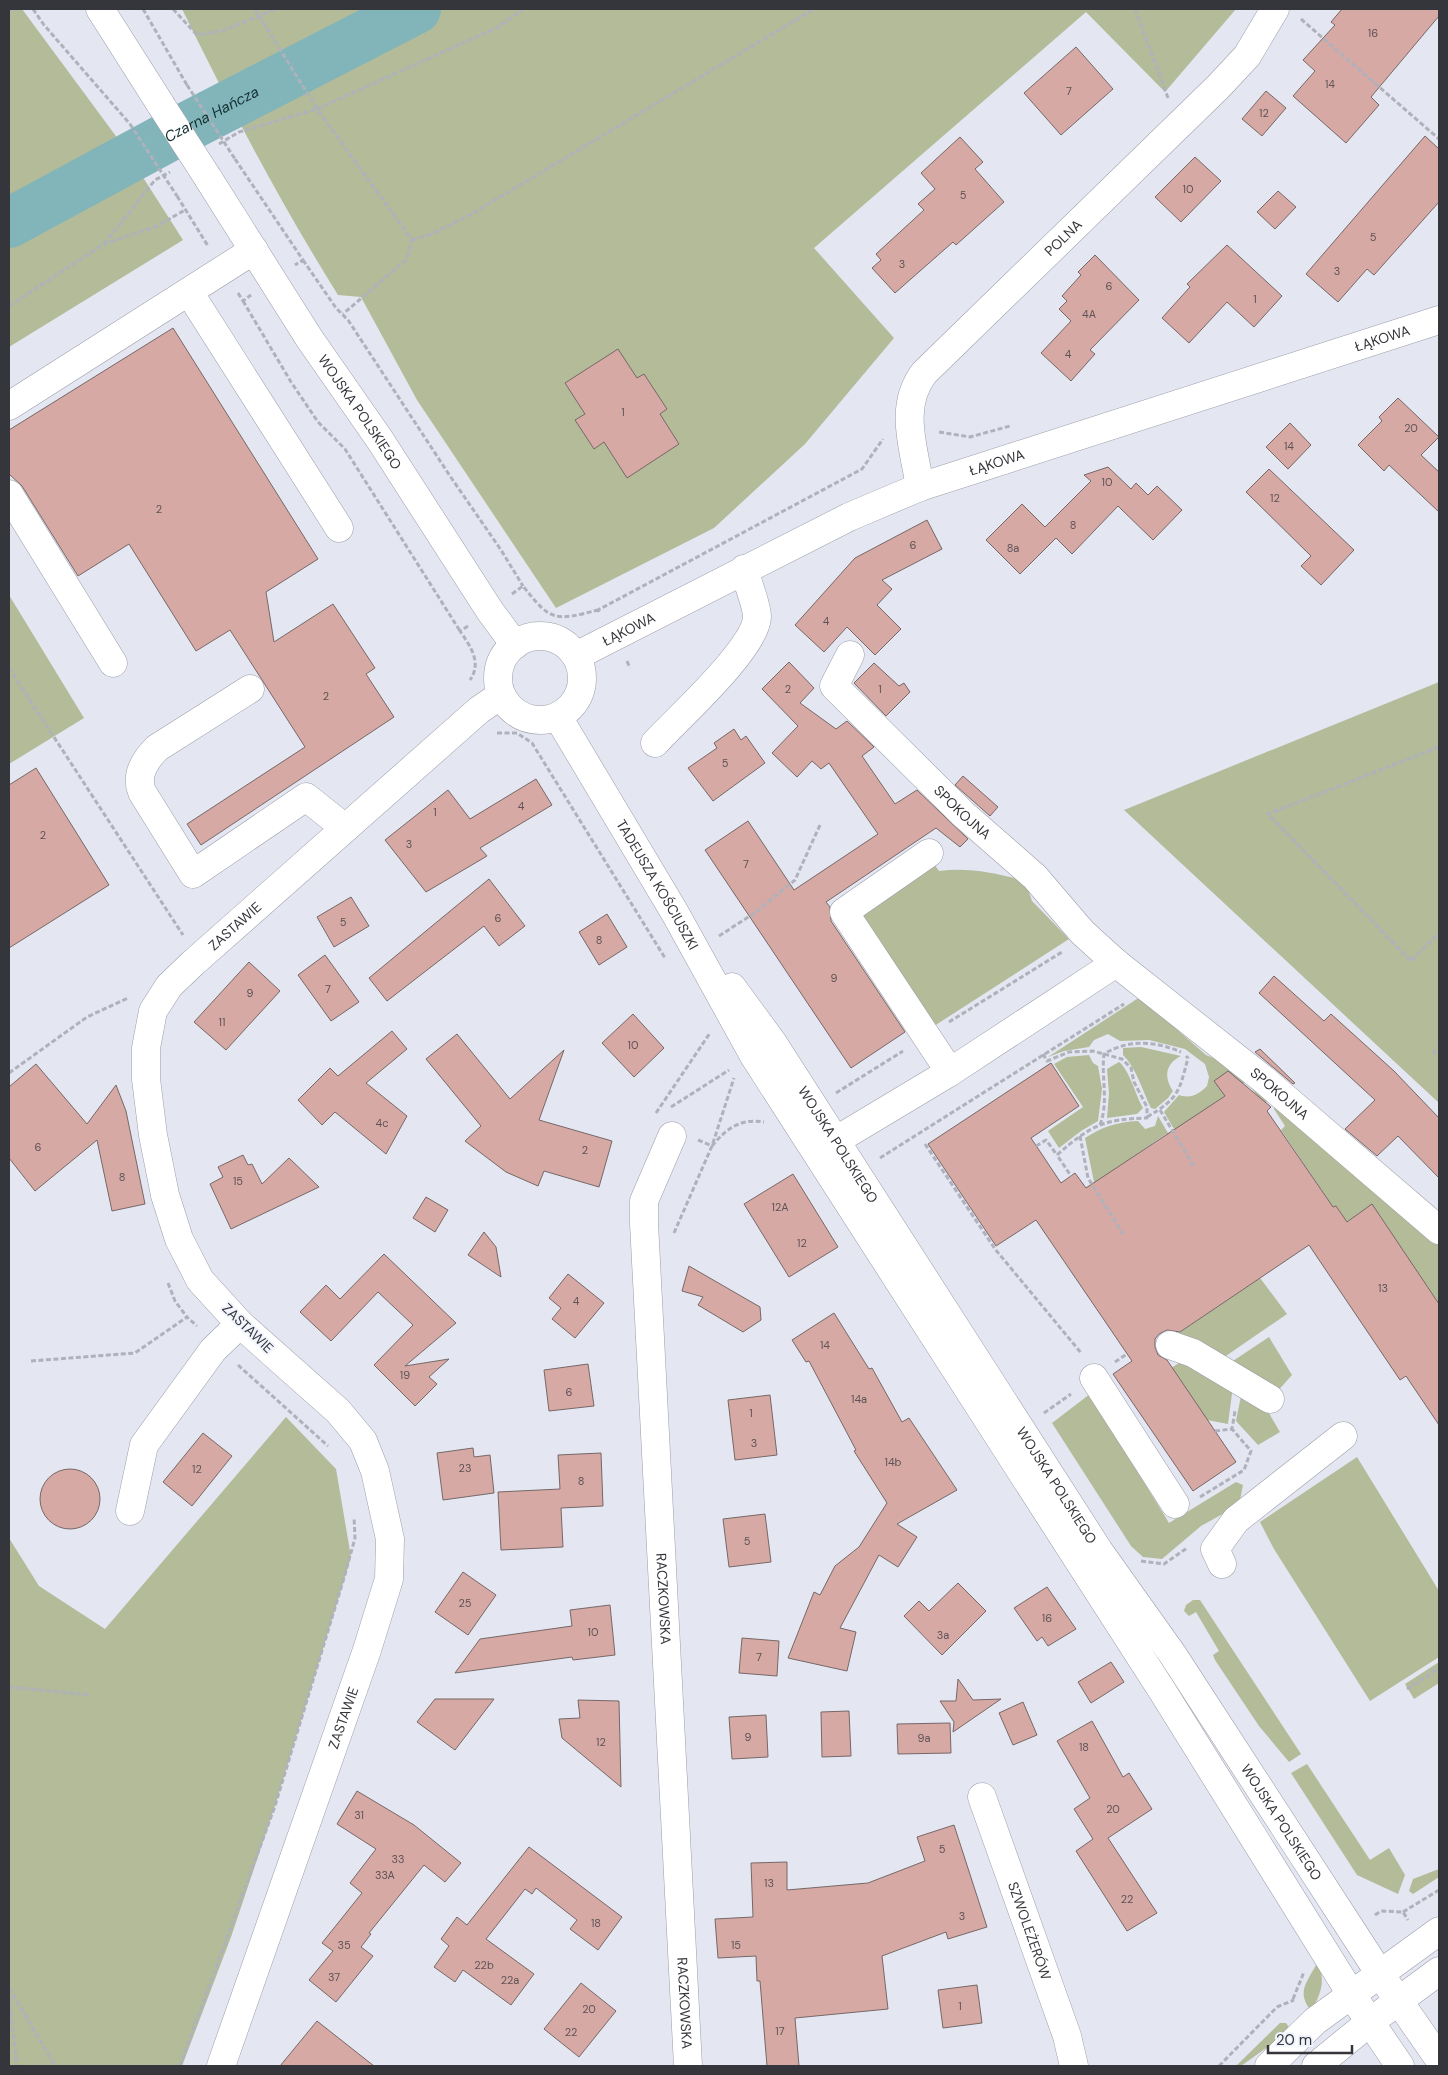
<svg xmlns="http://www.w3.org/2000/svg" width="1448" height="2075" font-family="'DM Sans',sans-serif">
  <rect width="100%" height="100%" fill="#e4e6f2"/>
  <!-- green -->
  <path fill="#b3bb99" d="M9,9h13l99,134 62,97 -174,107z
    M182,9h1054l-71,83 -79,-80 -272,236 80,90 -89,106 -91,84 -158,80 -139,-208 -56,-103 -23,-2c-58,-93 -108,-188 -156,-286z
    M9,595l75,123 -75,46z
    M1439,682v421l-315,-293z
    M931,860l8,11c29,-4 58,2 86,10l7,20 37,38 -138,89 -74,-118z
    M1140,997l66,58 31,13 30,27 -1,14 -19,-28 -47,32 53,150 -87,-129 -48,33 86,127 -119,-106 9,-6 -9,-44c17,-11 32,-16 53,-17l7,8 10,-3 3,-10 10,17 6,-4 -10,-17 15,-17c12,4 20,-1 28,-9l2,-9 -4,-13 -20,-15 -36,-9 -29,1 -12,-7 -14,6 -5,7 -25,4 -16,6z
    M1141,1047l40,9c-15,7 -18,21 -8,35l-5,7 -13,11 -4,-1c-9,-18 -14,-39 -28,-53v-7z
    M1089,1055l4,8 5,3 4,23 -4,32 -17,10 -22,17 -11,-17 35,-24 -29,-43 13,-7z
    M1119,1062c10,7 17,34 24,46l-6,6 -30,4 2,-25 -2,-24z
    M1275,1101h6l158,143v60l-67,-99 -25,17 -11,-16 -3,1 -52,-77 4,-4 -11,-17z
    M1260,1278l27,36 -67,46 -44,-25z
    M1269,1337l23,38 -17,19 -45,-31z
    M1187,1358l46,28 -5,38 -21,-4 -36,-52z
    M1242,1391l21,12 17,29 -22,13 -22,-24z
    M1090,1394l79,129 67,-41 7,3 -3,15 -12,11 -27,15 -39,33 -19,-2 -12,-11 -79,-123z
    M286,1417l50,52 15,88 -76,249 -44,131 -49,129h-173v-528l30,48 66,43z
    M1357,1457l82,134v66l-69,44 -96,-152 -14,-27z
    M1193,1600h7l101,154 -12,8 -30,-36 -44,-66 -2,-5 6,-4 -23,-39 -7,4 -5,-5 2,-6z
    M1439,1662v21l-25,16 -9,-15z
    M1307,1764l63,96 19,-12 16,27 -7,19 -41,-19 -66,-102z
    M1439,1869v8l-26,17 -4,-3 4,-12z
    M1317,1963c10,17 3,33 -6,48 -15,-20 -4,-28 6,-48z
    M1280,2023h6l5,7 -50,36h-5z"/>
  <!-- water -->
  <path fill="#81b5ba" stroke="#6a8f94" d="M171,118l16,26 -178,98v-40z"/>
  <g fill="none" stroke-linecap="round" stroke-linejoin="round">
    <!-- river -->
    <path stroke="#81b5ba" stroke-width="50" id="s1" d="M9,223l170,-92 237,-122"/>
  </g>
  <!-- building -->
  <path fill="#d7a9a5" stroke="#756867" d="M1342,9h97v7l-68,81 8,8 -33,38 -53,-47 22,-25 -12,-11 32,-35 -4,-3z
    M1076,47l37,42 -52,46 -37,-42z
    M1266,91l20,17 -24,28 -20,-17z
    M1425,136l14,13v53l-65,73 -7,-6 -29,33 -32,-28z
    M960,137l23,25 -8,7 29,33 -48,43 -3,-3 -58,51 -23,-25 9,-8 -5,-6 48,-44 -6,-6 17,-15 -14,-16z
    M1195,157l26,24 -40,41 -26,-25z
    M1278,191l18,16 -21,22 -18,-17z
    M1227,245l55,51 -28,31 -27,-25 -38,41 -27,-25 28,-31 -3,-3z
    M1095,255l44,45 -49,50 5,4 -24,27 -30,-28 30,-32 -12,-12 8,-8 -5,-5 19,-21 -3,-3z
    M173,328l145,231 -52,33 8,50 59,-38 42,64 -9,6 28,43 -193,128 -14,-21 118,-77 -75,-117 -34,21 -67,-107 -51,32 -56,-90 -13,-12v-44z
    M618,349l19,29 7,-4 23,35 -7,5 19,30 -52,34 -23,-36 -10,7 -19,-29 10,-6 -20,-31z
    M1398,398l41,39 -18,18 18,17v40l-50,-47 -5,6 -26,-26 24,-24 -3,-4z
    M1290,423l21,22 -23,24 -22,-22z
    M1108,467l23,22 5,-6 12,12 9,-9 25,24 -29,30 -35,-34 -46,48 -16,-16 -36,36 -34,-34 36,-36 23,23 46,-46 -7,-6z
    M1269,469l85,81 -33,35 -20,-19 10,-10 -65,-64z
    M927,520l15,29 -60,31 10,9 -15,16 24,24 -26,26 -28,-28 -23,25 -29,-27 60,-67z
    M789,662l25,26 -14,15 36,26 11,-8 27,26 -12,9 33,48 22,-14 51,49 -8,8 -24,-19 -110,74 4,5 1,14 74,111 -54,36 -146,-218 43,-29 46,69 84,-56 -49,-71 -8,6 -9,-8 -15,16 -25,-24 26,-27 -36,-37z
    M874,663l25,23 5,-3 6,9 -24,24 -32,-33z
    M734,729l7,11 5,-4 19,27 -52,38 -25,-33 29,-20 -3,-5z
    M36,768l73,117 -100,63v-163z
    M963,776l35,31 -8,9 -35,-31z
    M536,779l16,26 -72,43 7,8 -61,36 -41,-52 63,-50 22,29z
    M489,879l36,47 -26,20 -15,-20 -97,75 -18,-23z
    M351,897l18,29 -35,21 -17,-30z
    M607,914l20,33 -28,18 -20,-33z
    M325,955l34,47 -28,19 -33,-46z
    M249,962l31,29 -54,59 -32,-28z
    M1274,976l50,45 7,-7 63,57 45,47v60l-41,-42 -21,20 -32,-27 30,-29 -116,-107z
    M633,1014l31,34 -30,29 -32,-34z
    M392,1031l15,18 -41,34 41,33 -21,38 -51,-42 -13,13 -24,-25 32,-32 8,8z
    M457,1034l53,65 54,-49 -25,70 73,21 -13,46 -55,-16 -6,15 -32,-14 -41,-31 16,-15 -55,-67z
    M1260,1049l35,34 -2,1 -38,-32z
    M1051,1063l28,43 -48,32 30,45 14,-10 11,15 139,-92 -11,-15 14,-10 43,36 -4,4 66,96 3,-1 11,16 25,-18 67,100v121l-33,-49 -6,4 -91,-135 -129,87 -13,-2 -8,4 -4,5v8l3,8 9,5 69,102 -43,29 -80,-117 19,-13 -96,-141 -40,26 -68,-102z
    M36,1064l51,60 29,-39 10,26 19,93 -33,7 -15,-71 -62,51 -26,-33v-71z
    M243,1155l5,10 4,-1 10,20 27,-26 30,29 -88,42 -21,-45 13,-7 -5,-10z
    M793,1174l45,73 -49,30 -45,-73z
    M426,1197l22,13 -13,22 -22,-14z
    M484,1232l12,15 5,30 -33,-22z
    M384,1254l72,69 -51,43 44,-7 -20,18 8,7 -22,22 -41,-41 39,-40 -35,-33 -47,49 -31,-29 26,-27 14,14z
    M689,1266l71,41 1,13 -18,12 -45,-27 5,-8 -21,-6z
    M568,1274l36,29 -29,35 -23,-19 9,-11 -12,-10z
    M834,1313l35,56 3,-1 30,54 7,-4 48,72 -60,34 20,13 -19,30 -19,-12 -39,73 16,4 -9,39 -59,-13 26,-66 6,3 15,-29 24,-19 28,-44 -33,-52 2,-1 -47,-89 -3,1 -14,-22z
    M588,1364l6,42 -45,5 -5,-41z
    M770,1395l7,60 -42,5 -7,-60z
    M203,1433l29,23 -40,50 -29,-24z
    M473,1448l1,9 16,-2 4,38 -51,7 -6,-47z
    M601,1453l2,53 -42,2 2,39 -62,3 -3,-58 62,-3 -2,-34z
    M40 1499a30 30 0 1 1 60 0a30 30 0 1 1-60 0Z
    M765,1514l6,48 -42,5 -6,-48z
    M463,1572l33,23 -28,40 -33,-23z
    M958,1583l28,28 -44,44 -38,-39 15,-15 10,10z
    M1047,1587l29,42 -28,17 -6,-9 -5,4 -23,-33z
    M610,1605l5,50 -42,5 -1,-3 -117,16 25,-34 92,-13 -2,-16z
    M742,1638l37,3 -2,35 -38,-3z
    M1111,1662l13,20 -33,21 -13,-21z
    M958,1679l15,21 28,-1 -48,33 1,-10 -14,-21h16z
    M435,1699h59l-39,51 -38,-28z
    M578,1700l41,1 2,86 -59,-49 -3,-19 21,-1z
    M1023,1702l14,33 -24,10 -14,-32z
    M849,1711l2,45 -29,1 -1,-45z
    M766,1715l2,42 -36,2 -3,-42z
    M1092,1721l31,56 6,-4 23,36 -44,29 49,75 -30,18 -51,-80 17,-12 -19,-30 16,-11 -33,-57z
    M950,1723l1,30 -53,1 -1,-30z
    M357,1791l57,34 47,38 -16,19 -21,-17 -55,68 2,1 -10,13 12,9 -37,46 -27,-22 24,-29 -11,-8 40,-50 -12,-10 26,-34 -39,-25z
    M954,1825l33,102 -39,12 -2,-7 -64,24 6,53 -93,9 4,48h-32l-7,-85h-3l-1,-25 -38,2 -3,-39 38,-2 -2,-54 36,-1v28l81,-7 57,-22 -8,-24z
    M529,1847l93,70 -24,33 -28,-21 7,-9 -41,-32 -4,6 -7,-5 -39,50 48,35 -23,31 -48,-35 -8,12 -21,-15 15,-21 -8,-7 16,-22 10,8z
    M581,1983l35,28 -37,46 -35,-28z
    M977,1985l5,38 -39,5 -5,-38z
    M317,2021l57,45h-94z"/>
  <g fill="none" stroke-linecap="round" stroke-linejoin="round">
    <!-- minor casing -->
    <g stroke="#9b9ea9" stroke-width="29">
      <g id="minor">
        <path d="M100,9l61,96"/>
        <path id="s2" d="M208,178l101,160 71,102 110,171 25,34"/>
        <path d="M189,292l150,236"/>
        <path d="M9,406l245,-156"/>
        <path id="s3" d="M920,487c-6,-39 -22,-80 4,-114l294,-286 29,-31 28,-47"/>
        <path d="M9,494l104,169"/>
        <circle cx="540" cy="678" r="42"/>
        <path id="s4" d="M850,655l-16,31 129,128 72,63 47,55 34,31 147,116 176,151"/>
        <path id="s5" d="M576,656l273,-139 71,-30 519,-167"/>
        <path d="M250,689l-93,59c-12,12 -22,27 -15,44l51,82 113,-77 39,31"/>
        <path id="s6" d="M558,717l117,196 79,143 409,636 188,302 49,72"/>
        <path d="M655,743c23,-25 101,-95 102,-126 0,-12 -10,-35 -13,-48"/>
        <path d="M929,853l-85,59 106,160"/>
        <path id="s7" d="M732,987l41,56 326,508 74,104 207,319 59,85"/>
        <path id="s8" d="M672,1136l-28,65v22l44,843"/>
        <path d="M835,1141l115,-69 166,-109"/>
        <path d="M1170,1345l23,8 77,46"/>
        <path d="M1094,1378l81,126"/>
        <path d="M130,1511l14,-66 69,-95 27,-26"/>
        <path d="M1222,1564l-7,-15 21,-29 107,-84"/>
        <path id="s9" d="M982,1797l85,239 7,30"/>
        <path id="s10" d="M221,2066l146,-416 22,-71 1,-40 -15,-68 -12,-30 -25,-30 -98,-87 -40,-44 -21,-41 -14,-44 -12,-60 -7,-56v-31l7,-37 16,-25 24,-23 286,-253 22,-15"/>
        <path d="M1269,2066l46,-45 124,-90"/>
        <path d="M1316,2066l54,-44 69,-51"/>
      </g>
    </g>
    <!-- path -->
    <path stroke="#afb1bb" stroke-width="3" stroke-dasharray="5 2.5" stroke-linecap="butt" d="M33,9l11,16 86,99
      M143,9l44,76
      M173,9l24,26 25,-4 54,-22
      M255,9l62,100 95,131 -5,19 -64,55
      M1135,9l33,89
      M9,11l4,-2
      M1301,19l138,120
      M219,144l20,-12 78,-23 179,-81 28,-19
      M235,159l68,101 -8,5
      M177,196l31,50
      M412,240l20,-6 38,-19 344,-206
      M104,244l51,-64 15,-8
      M303,260l33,48 12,12 102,156 51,74 22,36
      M238,293l5,8 8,-6
      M243,301l48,81 27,40 27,27 115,182
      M9,306l95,-62 53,-18 28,-16
      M939,432l31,5 40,-11
      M512,594l11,-8c28,36 32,35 75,24
      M599,612l-1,-2 264,-141 21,-30
      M468,626l-8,5c11,16 22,32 10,49
      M627,661l3,7
      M9,668l174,267
      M497,733h20l15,10 133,215
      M1439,747l-171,67 143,147 28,-28
      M719,936l37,-24 39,-32 25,-55
      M949,1022l113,-70
      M1043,1054l4,7 22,-9 24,-1 29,8 9,9 3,14 13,25v11c-44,1 -57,8 -90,37l14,21
      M1433,1054l6,-7
      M9,1073l78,-56 41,-19
      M836,1093l67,-42
      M671,1107l58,-37
      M1160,1110l35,58
      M656,1113l54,-80
      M1147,1117c32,-19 32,-25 41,-59l-2,-2
      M1100,1125c9,-24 1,-47 4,-71 25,-15 51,-13 77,-2
      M1080,1136l8,42 35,56
      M698,1140l14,6c14,-17 28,-28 52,-24
      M925,1144l70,105 87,105
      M1036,1146l10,-6 11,15
      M880,1158l244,-154
      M674,1233l38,-87 22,-68
      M168,1283l7,18 12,16
      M31,1361l104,-8 52,-36 10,9
      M1115,1362l12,-8
      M238,1365l90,81
      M1044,1413l27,-19
      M1215,1431l17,-2 3,-18
      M1200,1497l44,-27 7,-19 -19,-22
      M1141,1561l23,3 23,-16
      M9,1687l82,8
      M1407,1689l32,-21
      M1403,1912l36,-22
      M1375,1915l6,-4 22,1 5,8
      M9,1988l46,78
      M9,1997l8,69
      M1293,1999l11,-27
      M180,2066l95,-260 69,-228 11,-40 -1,-21
      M1219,2066l58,-59 17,-7"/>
    <!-- minor -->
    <use href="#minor" stroke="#fff" stroke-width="28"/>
    <!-- minor-bridge casing -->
    <g stroke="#9b9ea9" stroke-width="29" stroke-linecap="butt">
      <path id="minor-bridge" d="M161,105l47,73"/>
    </g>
    <!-- path-bridge -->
    <path stroke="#afb1bb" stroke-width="3" stroke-dasharray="5 2.5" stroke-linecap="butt" d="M187,85l48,74
      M130,124l47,72"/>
    <!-- minor-bridge -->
    <use href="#minor-bridge" stroke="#fff" stroke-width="28"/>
  </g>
  <g text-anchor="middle" stroke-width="4" stroke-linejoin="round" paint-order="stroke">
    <!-- number labels -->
    <g font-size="11" fill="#5e5356">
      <text x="1373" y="37">16</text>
      <text x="1330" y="88">14</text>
      <text x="1069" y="95">7</text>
      <text x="1264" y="117">12</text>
      <text x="1188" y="193">10</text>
      <text x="963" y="199">5</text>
      <text x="1373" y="241">5</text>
      <text x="902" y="268">3</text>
      <text x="1337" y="275">3</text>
      <text x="1109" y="290">6</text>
      <text x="1255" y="303">1</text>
      <text x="1089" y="318">4A</text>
      <text x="1068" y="358">4</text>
      <text x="623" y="416">1</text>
      <text x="1411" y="432">20</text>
      <text x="1289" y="450">14</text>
      <text x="1107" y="486">10</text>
      <text x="1275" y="502">12</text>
      <text x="159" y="513">2</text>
      <text x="1073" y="529">8</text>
      <text x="913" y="549">6</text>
      <text x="1013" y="552">8a</text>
      <text x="826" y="625">4</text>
      <text x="788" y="693">2</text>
      <text x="880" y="693">1</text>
      <text x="326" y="700">2</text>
      <text x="725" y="767">5</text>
      <text x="521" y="810">4</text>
      <text x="435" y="816">1</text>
      <text x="43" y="839">2</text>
      <text x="409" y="848">3</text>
      <text x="746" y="868">7</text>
      <text x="498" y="922">6</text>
      <text x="343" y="926">5</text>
      <text x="599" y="944">8</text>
      <text x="834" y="982">9</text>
      <text x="328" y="993">7</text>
      <text x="250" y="997">9</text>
      <text x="222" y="1026">11</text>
      <text x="633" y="1049">10</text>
      <text x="382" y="1127">4c</text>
      <text x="38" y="1151">6</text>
      <text x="585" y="1154">2</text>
      <text x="122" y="1181">8</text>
      <text x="238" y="1185">15</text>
      <text x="780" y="1211">12A</text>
      <text x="802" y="1247">12</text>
      <text x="1383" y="1292">13</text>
      <text x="576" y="1305">4</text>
      <text x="825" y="1349">14</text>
      <text x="405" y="1379">19</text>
      <text x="569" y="1396">6</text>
      <text x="859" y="1403">14a</text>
      <text x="751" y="1417">1</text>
      <text x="754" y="1447">3</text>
      <text x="893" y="1466">14b</text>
      <text x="465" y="1472">23</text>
      <text x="197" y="1473">12</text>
      <text x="581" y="1485">8</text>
      <text x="747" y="1545">5</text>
      <text x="465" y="1607">25</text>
      <text x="1047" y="1622">16</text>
      <text x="593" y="1636">10</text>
      <text x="943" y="1639">3a</text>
      <text x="759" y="1661">7</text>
      <text x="748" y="1741">9</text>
      <text x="924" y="1742">9a</text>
      <text x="601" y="1746">12</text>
      <text x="1084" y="1751">18</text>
      <text x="1113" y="1813">20</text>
      <text x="359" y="1819">31</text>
      <text x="942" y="1853">5</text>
      <text x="398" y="1863">33</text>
      <text x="385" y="1879">33A</text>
      <text x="769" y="1887">13</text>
      <text x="1127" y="1903">22</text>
      <text x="962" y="1920">3</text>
      <text x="596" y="1927">18</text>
      <text x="344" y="1949">35</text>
      <text x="736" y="1949">15</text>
      <text x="484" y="1969">22b</text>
      <text x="334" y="1981">37</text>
      <text x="510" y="1984">22a</text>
      <text x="960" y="2010">1</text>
      <text x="589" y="2013">20</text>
      <text x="780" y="2035">17</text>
      <text x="571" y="2036">22</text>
    </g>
    <!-- street labels -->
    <g font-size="14" fill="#35363b" stroke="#f1f4fd">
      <text dy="5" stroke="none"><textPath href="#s3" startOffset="312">POLNA</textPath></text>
      <text dy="5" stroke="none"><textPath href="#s5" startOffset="869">ŁĄKOWA</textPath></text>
      <text dy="5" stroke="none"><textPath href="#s2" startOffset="279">WOJSKA POLSKIEGO</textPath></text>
      <text dy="5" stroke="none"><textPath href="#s5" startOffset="464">ŁĄKOWA</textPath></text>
      <text dy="5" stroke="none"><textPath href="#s5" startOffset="59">ŁĄKOWA</textPath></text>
      <text dy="5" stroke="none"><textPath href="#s4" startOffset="215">SPOKOJNA</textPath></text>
      <text dy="5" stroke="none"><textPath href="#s6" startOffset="195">TADEUSZA KOŚCIUSZKI</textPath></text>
      <text dy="5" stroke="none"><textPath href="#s10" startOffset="1284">ZASTAWIE</textPath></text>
      <text dy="5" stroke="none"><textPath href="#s4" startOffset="640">SPOKOJNA</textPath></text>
      <text dy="5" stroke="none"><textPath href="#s7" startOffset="190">WOJSKA POLSKIEGO</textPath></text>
      <text transform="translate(248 1328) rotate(44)" y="5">ZASTAWIE</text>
      <text dy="5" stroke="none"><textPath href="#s7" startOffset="595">WOJSKA POLSKIEGO</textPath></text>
      <text dy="5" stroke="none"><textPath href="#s8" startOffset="469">RACZKOWSKA</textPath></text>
      <text dy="5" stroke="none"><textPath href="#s10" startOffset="369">ZASTAWIE</textPath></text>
      <text dy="5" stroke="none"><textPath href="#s7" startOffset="1000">WOJSKA POLSKIEGO</textPath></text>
      <text dy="5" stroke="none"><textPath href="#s9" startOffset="142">SZWOLEŻERÓW</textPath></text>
      <text dy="5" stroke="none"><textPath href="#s8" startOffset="874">RACZKOWSKA</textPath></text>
    </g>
    <!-- water labels -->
    <g font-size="15" font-style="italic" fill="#122e31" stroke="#f1f4fd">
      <text dy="5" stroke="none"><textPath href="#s1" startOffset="230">Czarna Hańcza</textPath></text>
    </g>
  </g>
  <!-- border -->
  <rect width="1448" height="2075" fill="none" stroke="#35363b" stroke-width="20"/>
  <!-- scale -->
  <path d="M1268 2045v8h84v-8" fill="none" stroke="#35363b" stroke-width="2.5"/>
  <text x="1276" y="2045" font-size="15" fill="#35363b" stroke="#f1f4fd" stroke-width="4" paint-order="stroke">20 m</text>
</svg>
